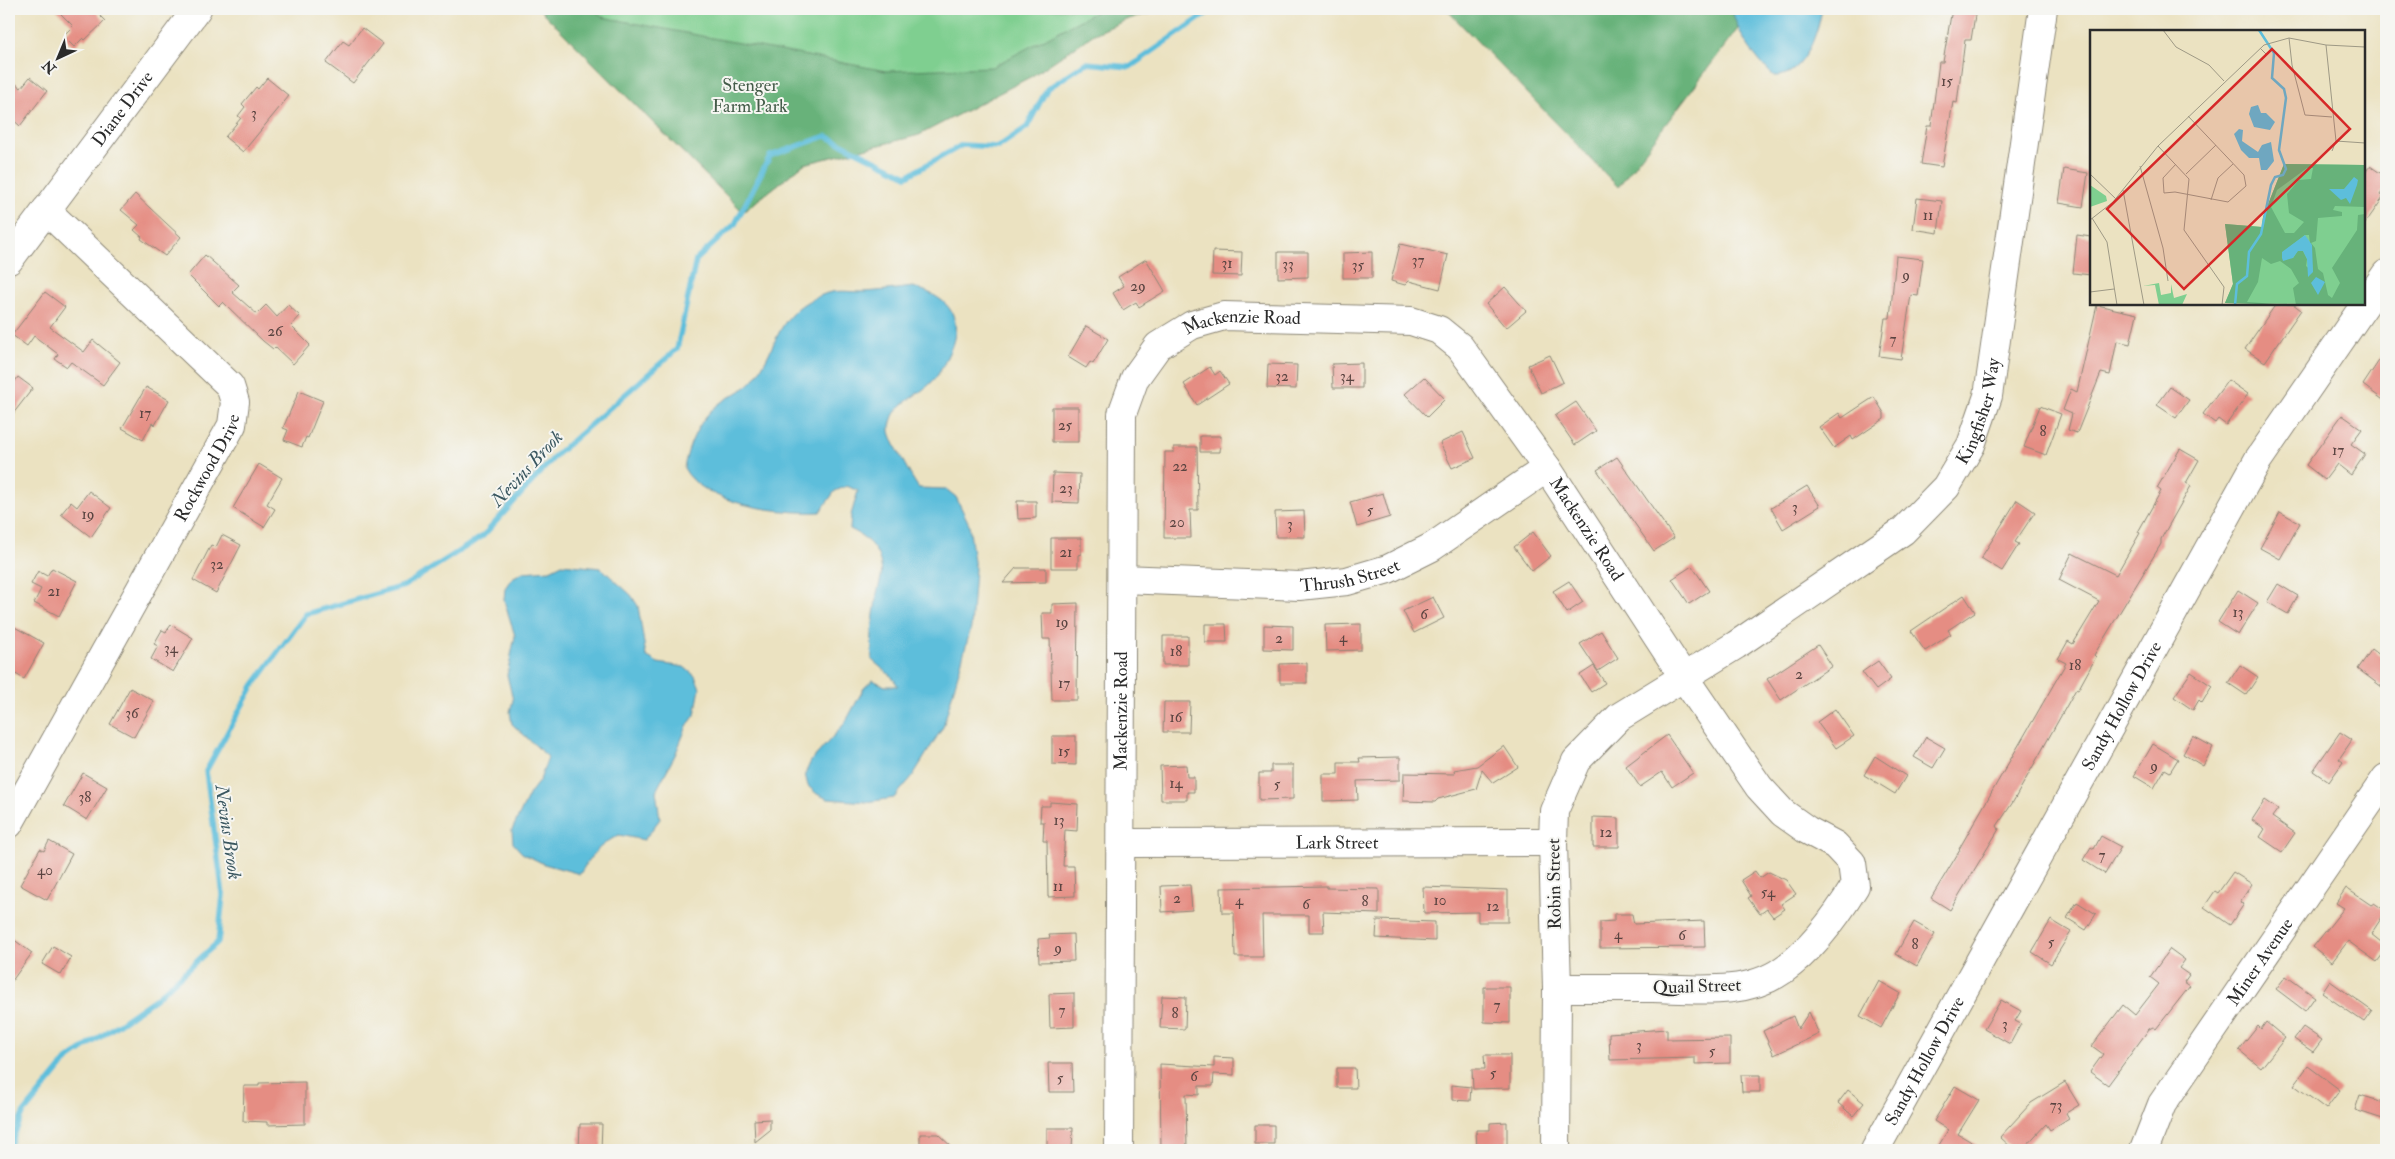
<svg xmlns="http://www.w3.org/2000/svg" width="2395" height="1159" font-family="'IM FELL Double Pica',serif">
  <rect width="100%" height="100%" fill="#f6f6f2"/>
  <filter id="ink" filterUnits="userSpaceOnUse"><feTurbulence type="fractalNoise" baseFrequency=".02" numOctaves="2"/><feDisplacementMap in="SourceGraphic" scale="10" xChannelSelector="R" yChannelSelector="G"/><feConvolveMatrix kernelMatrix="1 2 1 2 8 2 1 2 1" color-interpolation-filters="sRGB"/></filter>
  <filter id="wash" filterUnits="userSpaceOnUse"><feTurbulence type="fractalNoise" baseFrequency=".0096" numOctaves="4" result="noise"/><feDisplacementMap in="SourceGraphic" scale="20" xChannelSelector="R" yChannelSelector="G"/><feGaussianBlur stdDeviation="1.12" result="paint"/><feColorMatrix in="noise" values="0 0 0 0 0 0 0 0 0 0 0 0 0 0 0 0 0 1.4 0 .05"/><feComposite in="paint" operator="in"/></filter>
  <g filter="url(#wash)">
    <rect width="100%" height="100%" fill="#ebe2c1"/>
    <!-- green -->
    <path fill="#7fcf90" stroke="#557d5e" d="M539,9h628l-39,10 -34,15 -62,42 -113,59 -115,29 -61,48z"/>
    <!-- forest -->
    <path fill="#67b27a" stroke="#496e52" d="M539,9h54l9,8 284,54 106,-4 109,-58h66l-39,10 -34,15 -62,42 -113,59 -115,29 -61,48z
      M1446,9h307l-135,178z"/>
    <!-- water -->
    <path fill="#5dbedb" stroke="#447483" d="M1732,9h90c-4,23 -18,69 -48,67 -19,-17 -37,-43 -42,-67z
      M913,287c39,11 53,33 34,70 -4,10 -9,19 -16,26 -11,11 -35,21 -39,36 -1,3 -3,9 -2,12 1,9 23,50 29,57l27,1 10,8 13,27 6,45 -4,59 -28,99 -31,50 -18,21 -27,4 -39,-3 -11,-5 -9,-8 -3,-12 6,-13 34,-38 19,-35 9,-8 12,6h13l-6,-9 -20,-17c-2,-23 2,-45 5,-67 2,-9 6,-17 4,-27 -2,-17 -16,-30 -31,-37l1,-14 7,-24 -11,-5 -12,5 -15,21c-38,2 -117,-7 -136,-44 4,-23 16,-51 36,-65 13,-9 28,-14 37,-28 22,-33 21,-64 65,-80 13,-6 27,-3 41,-3 17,-1 33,-3 50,-5z
      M562,564l39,4 30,27 7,11 8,50 12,7 26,4 11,9 5,12 -5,27 -8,11 -12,29 -19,36 4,28 -16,21 -25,-5c-21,11 -27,19 -39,39l-36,-10 -22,-11 -9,-10 -1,-13 18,-37 10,-13 8,-23 -36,-33 -2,-12 3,-12 -6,-25 8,-39 -11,-36 1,-12 7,-10 11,-6 27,-2z"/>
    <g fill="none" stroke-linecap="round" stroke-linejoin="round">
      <!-- stream -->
      <path stroke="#5dbedb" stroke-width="5.5" d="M9,1147l14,-33 44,-54 88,-61 63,-57 5,-47 -17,-124 47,-85 53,-72 98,-28 79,-50 74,-82 120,-105 19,-89 39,-36 35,-68 56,-20 81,40 55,-31 36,2 29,-20 20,-38 39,-26 44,4 83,-58"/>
    </g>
    <g id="blocks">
      <!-- building -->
      <path fill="#e58d83" d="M56,9h37l12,12 -20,19 -2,-2 -9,9 -11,-11 10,-10z
        M1952,9h24l-5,31h-6l-8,63 -4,-1 -11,65 -21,-3 6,-38h4l8,-64h4z
        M362,28l21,16 -30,39 -27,-20 17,-22 6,4z
        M30,77l17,14 -27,35 -11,-10v-38l12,10z
        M267,78l22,18 -46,56 -18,-15 16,-19 -3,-2 7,-9 -3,-3 14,-17 2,2z
        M2370,166l16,11v9l-6,9 3,3 -19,27v-50z
        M2064,169l24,4 -5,34 -24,-4z
        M135,194l46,43 -16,19 -24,-17 1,-2 -8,-7 5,-5 -18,-15z
        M1917,198l25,3 -4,32 -25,-4z
        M2077,235l14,2v38l-18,-2z
        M1400,244l48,11 -8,34 -31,-8 -4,4 -14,-4z
        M1213,251l29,1 -1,24 -29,-1z
        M1278,252h30v25l-30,1z
        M1372,252v26h-29v-25z
        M205,255l34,30 -7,7 25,22 9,-9 11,12 11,-12 12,11 -9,10 19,19 -17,19 -18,-17 -2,2 -10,-8 -40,-39 -4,4 -31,-31z
        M1896,256l27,3 -5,37 -7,-1 -10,64 -22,-3 6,-38h5z
        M1146,259l19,32 -26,16 -3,-5 -13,8 -10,-17 11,-7 -6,-9z
        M1505,287l21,24 -20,17 -20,-24z
        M45,292l20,15 -15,20 34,25 9,-12 27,22 -17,23 -32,-23 -4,5 -12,-8 3,-5 -24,-18 -7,10 -15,-11z
        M2276,304h17l8,6 -36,52 -20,-13z
        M2097,305l40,9 -7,30 -13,-3 -7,34 -9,-2 -24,60 -9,-3 4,-16 -9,-4 8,-21 6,3z
        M1086,326l22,13 -15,25 -3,-2 -4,6 -18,-11z
        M2386,350v52l-23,-17z
        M1550,355l13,27 -22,11 -13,-28z
        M1362,363v25h-29l-1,-24z
        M1268,364l29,1 -1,24 -29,-1z
        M1210,367l5,8 5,-4 9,13 -32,21 -13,-21z
        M18,377l15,11 -24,31v-29z
        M1424,377l21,22 -18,18 -22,-23z
        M2228,380l20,14 -22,31 -8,-6 -3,4 -12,-9z
        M146,387l23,13 -14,25 -3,-2 -9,17 -21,-12z
        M2170,387l19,13 -13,18 -19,-13z
        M299,391l24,10 -15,37 -2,-1 -4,10 -18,-7 4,-10 -5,-2z
        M1874,397l10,16v6l-31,21 -2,-4 -17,12 -15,-21 20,-14 3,5z
        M1576,402l20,29 -21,14 -20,-29z
        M2040,406l21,8 -15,41 -22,-8z
        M1052,407h26v35h-26z
        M2342,415l20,14 -11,15 14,10 -14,21 -14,-11 -12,16 -19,-15z
        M1463,432l12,26 -23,10 -12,-25z
        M1200,436h21l-1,16h-20z
        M1174,447h23l1,63h-8l1,28h-27l1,-86h9z
        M2180,449l19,11 -13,23 5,3 -30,53v5l-67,111 2,2 -18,33 -2,-1 -63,113 -16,24 2,3 -49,81 -19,-12 29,-48 -1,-1 107,-186 -8,-4 10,-18 5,3 26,-43 -40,-21 13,-27 44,22 24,-42 -2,-1 23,-41 -4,-3z
        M1617,457l57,81 -20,13 -57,-81z
        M259,464l23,14 -15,26 8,5 -11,18 -31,-19z
        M1053,473l27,1 -1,29 -27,-1z
        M1807,486l13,20 -37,23 -12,-21z
        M89,491l22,17 -20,29 -30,-23 10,-12 6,5z
        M1383,493l7,24 -33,10 -7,-25z
        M2017,500l18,12 -20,30 4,2 -17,27 -21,-13z
        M1017,501h19v17l-18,1z
        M1304,511l1,26h-29l-1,-25z
        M2280,512l20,11 -20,36 -20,-11z
        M1533,532l18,24 -19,15 -18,-24z
        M222,535l19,10 -25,48 -23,-13 18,-35 5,2z
        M1051,538h30v16l-3,1v13h-27z
        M1692,566l17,25 -20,13 -17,-25z
        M52,568l25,13 -18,35 -25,-13 7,-14 -10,-5 7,-13 9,5z
        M1016,568h30v14l-43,1z
        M1569,581l14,21 -16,11 -14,-22z
        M2278,584l20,12 -10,18 -21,-12z
        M2238,590l20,13 -20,32 -20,-13z
        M1964,595l11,17 -27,18 3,4 -26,17 -14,-20z
        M1433,597l11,21 -30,15 -11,-22z
        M1078,603l-1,97h-25l-2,-61h-7l-1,-26h10v-9z
        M9,624l35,19 -20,36 -15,-9z
        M1205,624h21l1,18h-22z
        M1361,624v26l-35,1 -1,-26z
        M171,625l22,13 -20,34 -22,-13 7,-13 -4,-2 8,-14 4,2z
        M1264,625l29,1v24l-29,-1z
        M1601,631l17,27 -20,13 -18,-27z
        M1163,636h25v29h-25z
        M1818,645l14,21 -51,34 -14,-21z
        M2372,649l14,11v30l-28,-21z
        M1878,661l13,18 -15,11 -14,-18z
        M1307,663v20h-27v-19z
        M2240,665l18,12 -12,18 -18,-12z
        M1594,666l11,17 -14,9 -11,-17z
        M2191,672l21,14 -10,17 -3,-3 -6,10 -19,-13z
        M130,688l24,13 -20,36 -24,-13z
        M1164,702h26l-1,30h-26z
        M1835,709l19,27 -18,12 -19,-26z
        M2340,732l12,8 -13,19 4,3 -14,20 -16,-11z
        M1667,735l26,38 -21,14 -10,-15 -22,15 -14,-21z
        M1052,736h24v29l-24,-1z
        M2193,736l20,11 -10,19 -20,-12z
        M1926,737l19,11 -12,20 -19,-11z
        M2153,744l25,15 -8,13 -5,-3 -11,19 -20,-12z
        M1504,746l14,21 -25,16 -11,-13 -6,19 -38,10 -3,3 -32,-1 1,-28 51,1 -1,-4 23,-4z
        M1875,756l31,20 -11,18 -31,-19z
        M1400,757v23l-43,1 1,19 -35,1v-27h15v-12h22l-1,-4z
        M1186,765l1,12h7v15h-7v8h-26l-1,-34z
        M1271,765h22v34l-34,1v-27h12z
        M83,773l24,14 -20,33 -23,-14z
        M2265,800l13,9 -6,8 23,16 -13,19 -22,-15 5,-8 -13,-9z
        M1050,802l28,2 -1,27 -12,-1 -2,36h11l1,30 -27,1 -1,-56h-4l1,-19h-4l1,-16h9z
        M1593,817l26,1v29h-26z
        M2101,836l20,11 -16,27 -22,-14 8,-13 3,2z
        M49,841l23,13 -25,46 -27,-15 20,-36 4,2z
        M1755,871l5,7 9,-6 17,8 10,14 -15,10 4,5 -12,8 -6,-8 -7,5 -12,-16 3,-2 -10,-16z
        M2233,872l19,12 -12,18 4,2 -14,21 -26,-18 11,-16 3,2z
        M1190,885l2,25 -30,2 -1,-26z
        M1327,886v2l52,1v25l-56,-2 1,20h-15v-17h-47l1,42h-28l-1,-44h-12l-1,-25z
        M1423,887l85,3v32h-30v-10l-54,1z
        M2346,888l25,17 3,-2 12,8 -15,23 15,12v4l-9,12 -29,-21 -16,21 -19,-15 31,-39 -8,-5z
        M2077,902l19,12 -10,16 -19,-12z
        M1614,914h18l2,10 70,-3 1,26 -105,1v-26l14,-1z
        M1377,920l58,2v19l-59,-3z
        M2051,920l20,12 -20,32 -19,-12z
        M1914,922l21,12 -18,32 -21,-12z
        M1073,934l1,27 -35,1 -1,-23 12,-1 -1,-3z
        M9,936l23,17 -23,32z
        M53,946l18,11 -10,18 -19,-11z
        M2170,949l15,11 -6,8 10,7 -5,7 6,4 -34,43 -3,-2 -4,2 -41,56 -18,-13 13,-18 -11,-8 31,-41 12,10 24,-31 -9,-7z
        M2286,976l29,21 -10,14 -29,-22z
        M1879,981l21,12 -19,35 -21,-12z
        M2330,981l42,30 -8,11 -42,-29z
        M1484,987h26v36l-26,-1z
        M1074,993v34l-24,1 -1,-34z
        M1162,996l24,1 -1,32 -25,-1z
        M2001,1000l20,11 -6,10 6,3 -11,20 -26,-15z
        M1809,1012l10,22 -45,21 -11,-24 30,-15 5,13z
        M2266,1022l19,16 -24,30 -22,-18 19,-24 3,3z
        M2303,1027l19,13 -9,12 -19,-13z
        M1667,1029v10l63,-1v25l-35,1v-6l-85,2 -1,-27z
        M1484,1055h26v33l-37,1 -1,-20h13z
        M1214,1057l20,1v17l-20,-1 -1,12h-14v9l-13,-1 1,56h-26l-1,-86 54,3z
        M1048,1063h24l1,29h-24z
        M2308,1066l32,24 -14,19 -32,-24z
        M1337,1068h18l1,20h-19z
        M1741,1075h19v17h-18z
        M305,1082v42l-38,1v-3l-24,-1 1,-35h15v-3z
        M2065,1082l14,23 -13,8 3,5 -19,12 -4,-6 -24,26h-8l-14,-13 31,-34z
        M1452,1085l19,2 -1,14 -18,-1z
        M1955,1086l24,14 -21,34 27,16h-49l12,-20 -14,-9z
        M1848,1090l16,13 -11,13 -15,-13z
        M2360,1095l26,8v17l-31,-10z
        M770,1119v11l-15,12 -1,-22z
        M1507,1122v27l-30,1 -1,-20h14v-7z
        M580,1124h22l-1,26h-22z
        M1255,1125h19v19h-19z
        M1047,1128h26l-1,22h-25z
        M920,1134h18l17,16h-35z"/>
    </g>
  </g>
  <g filter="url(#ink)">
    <use href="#blocks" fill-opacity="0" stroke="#8b8676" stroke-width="1"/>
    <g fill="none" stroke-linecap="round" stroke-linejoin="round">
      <!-- minor casing -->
      <g stroke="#8b8676" stroke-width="30">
        <g id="minor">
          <path id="s1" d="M9,260l188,-251"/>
          <path id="s2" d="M1123,579l176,7 48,-5 41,-12 44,-22 115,-79"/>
          <path id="s3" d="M9,824l223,-399 3,-23 -5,-16 -184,-176"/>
          <path id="s4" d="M1121,843l432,-1"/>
          <path id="s5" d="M1119,1150l3,-736 13,-36 23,-32 34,-21 32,-9 187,5 28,9 21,17 87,121 136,208 76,111 24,26 24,17 28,15 17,18 3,23c-19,31 -42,63 -72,84 -36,26 -88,19 -130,18 -32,0 -64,0 -96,0"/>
          <path id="s6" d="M1556,1150l1,-162 -4,-146 1,-31 22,-50 43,-44 117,-72 167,-114 43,-44 25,-42 17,-49 55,-387"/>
          <path id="s7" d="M1875,1150l383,-690 128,-186"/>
          <path id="s8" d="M2144,1150l18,-46 224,-326"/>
        </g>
      </g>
      <!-- minor -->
      <use href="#minor" stroke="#fff" stroke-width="28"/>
    </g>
  </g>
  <g text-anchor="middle" stroke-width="4" stroke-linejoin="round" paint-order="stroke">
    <!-- number labels -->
    <g font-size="15" fill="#5a4441">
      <text x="1947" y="86">15</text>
      <text x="254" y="118">3</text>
      <text x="1928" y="220">11</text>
      <text x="1418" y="265">37</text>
      <text x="1227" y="268">31</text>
      <text x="1288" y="269">33</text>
      <text x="1358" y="270">35</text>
      <text x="1906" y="280">9</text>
      <text x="1138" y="291">29</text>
      <text x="275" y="336">26</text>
      <text x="1893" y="344">7</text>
      <text x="1282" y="381">32</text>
      <text x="1347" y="381">34</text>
      <text x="145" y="418">17</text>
      <text x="1065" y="430">25</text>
      <text x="2043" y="436">8</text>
      <text x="2338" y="455">17</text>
      <text x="1180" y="471">22</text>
      <text x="1066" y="493">23</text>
      <text x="1795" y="512">3</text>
      <text x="1370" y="515">5</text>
      <text x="88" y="519">19</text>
      <text x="1177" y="527">20</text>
      <text x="1290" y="529">3</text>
      <text x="1066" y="557">21</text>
      <text x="217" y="569">32</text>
      <text x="54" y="596">21</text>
      <text x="2238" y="617">13</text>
      <text x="1424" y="619">6</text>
      <text x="1062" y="627">19</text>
      <text x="1343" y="642">4</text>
      <text x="1279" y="643">2</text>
      <text x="171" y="653">34</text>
      <text x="1176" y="656">18</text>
      <text x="2075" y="670">18</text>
      <text x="1799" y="679">2</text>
      <text x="1064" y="688">17</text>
      <text x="132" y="718">36</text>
      <text x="1176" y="722">16</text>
      <text x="1064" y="756">15</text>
      <text x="2154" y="771">9</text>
      <text x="1176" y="788">14</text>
      <text x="1277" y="789">5</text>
      <text x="85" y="802">38</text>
      <text x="1059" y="825">13</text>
      <text x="1606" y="837">12</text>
      <text x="2102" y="860">7</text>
      <text x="45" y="875">40</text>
      <text x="1058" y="891">11</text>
      <text x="1768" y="897">54</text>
      <text x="1177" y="903">2</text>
      <text x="1239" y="905">4</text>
      <text x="1440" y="905">10</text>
      <text x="1365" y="906">8</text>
      <text x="1306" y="909">6</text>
      <text x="1493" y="911">12</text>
      <text x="1618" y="939">4</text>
      <text x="1682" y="940">6</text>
      <text x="2051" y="947">5</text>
      <text x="1915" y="949">8</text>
      <text x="1058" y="953">9</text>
      <text x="1497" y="1010">7</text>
      <text x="1062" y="1015">7</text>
      <text x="1175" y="1018">8</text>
      <text x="2005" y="1029">3</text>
      <text x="1639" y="1050">3</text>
      <text x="1712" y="1056">5</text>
      <text x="1493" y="1078">5</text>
      <text x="1194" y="1081">6</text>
      <text x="1060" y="1083">5</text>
      <text x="2056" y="1110">73</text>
    </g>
    <!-- park labels -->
    <g font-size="18" fill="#445c49" stroke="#f6f6f2">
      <text x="750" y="91">Stenger<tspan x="750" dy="21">Farm Park</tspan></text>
    </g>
    <!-- street labels -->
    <g font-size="18" fill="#2b2b2b" stroke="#f6f6f2">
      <text dy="6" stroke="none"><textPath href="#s1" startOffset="189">Diane Drive</textPath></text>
      <text dy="6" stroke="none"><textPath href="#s5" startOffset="904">Mackenzie Road</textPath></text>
      <text dy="6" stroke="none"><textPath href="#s6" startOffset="940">Kingfisher Way</textPath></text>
      <text dy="6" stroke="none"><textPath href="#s3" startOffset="408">Rockwood Drive</textPath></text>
      <text dy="6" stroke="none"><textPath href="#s5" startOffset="1352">Mackenzie Road</textPath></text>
      <text dy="6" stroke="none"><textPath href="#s2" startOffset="228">Thrush Street</textPath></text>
      <text dy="6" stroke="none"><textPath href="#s7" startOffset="508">Sandy Hollow Drive</textPath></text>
      <text dy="6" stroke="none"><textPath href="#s5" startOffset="439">Mackenzie Road</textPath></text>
      <text dy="6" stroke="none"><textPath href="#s4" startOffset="216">Lark Street</textPath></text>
      <text transform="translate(1554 884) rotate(-91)" y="6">Robin Street</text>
      <text dy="6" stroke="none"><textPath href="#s8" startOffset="222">Miner Avenue</textPath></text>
      <text transform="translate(1697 986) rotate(-2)" y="6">Quail Street</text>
      <text dy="6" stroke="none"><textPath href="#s7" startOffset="102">Sandy Hollow Drive</textPath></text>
    </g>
    <!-- water labels -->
    <g font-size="19" font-style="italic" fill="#3a5760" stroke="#f6f6f2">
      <text transform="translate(526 468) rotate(-47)" y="7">Nevins Brook</text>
      <text transform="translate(229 832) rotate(82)" y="7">Nevins Brook</text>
    </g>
  </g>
  <!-- overview -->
  <g transform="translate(2090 30)">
    <rect width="275" height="275" fill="#ebe2c1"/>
    <path d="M194,134l81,1v140l-140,-2 8,-19 -8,-60 37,3 1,-10zM0,155l16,11 1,5 -17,6zM69,253l2,12 10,-2v-9l3,14 13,-4 -5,11h-23l-4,-20 -12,1z" fill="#7fcf90"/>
    <path d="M194,134l81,1v42l-30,-1 -2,4 9,2v4l-24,2 -2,23 -5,2 4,5 3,21 5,4 5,22 4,3 8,-15 -8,-15 25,-38 1,-15 7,-1v91h-69l-3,-17 6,-5 -8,-14 -11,-8 -9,3 -9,-6 -4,24 -11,20 44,3 -66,-2 8,-19 -8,-60 37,3 1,-10zM217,138h6l-2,11 -12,1 -12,14 2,19 15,9 -10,11h-9l-14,-26 6,-17zM215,205h4l4,37 -7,-6 1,-7 -4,-8 -5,-1 -5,8 -10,-6z" fill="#67b27a" fill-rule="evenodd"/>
    <path d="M168,75l3,8h5l9,9 -5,8 -16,-3 -5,-13 2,-7zM149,99l4,1 -1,11 16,11 4,-7 9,-3 3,19 -7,9h-6l-2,-12h-10l-8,-8 -7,-16zM264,147l4,3 -1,5 -7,19 -4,-6 -5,2 -12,-11h15zM215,205l7,10 1,27 -5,5 -1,-18 -4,-8h-5l-5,7 -10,3 -1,-3v-6zM226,247l9,5 -7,13 -7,-12z" fill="#5dbedb"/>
    <path fill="none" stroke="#5dbedb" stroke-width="2.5" d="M145,275l2,-21 10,-8 2,-24 12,-18 10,-49 4,-8 8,-2 3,-6 -7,-19 7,-52 -2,-9 -12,-11 2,-25 -15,-23"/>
    <path fill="none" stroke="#9e9985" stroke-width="1" d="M73,0l13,17 33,18 15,16M199,8l3,27 13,50 27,2M236,15l10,96 -4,10M167,34l9,-10 -6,-6M246,111l29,2M68,116l31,33 -5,51 40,57 -2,18M86,134l-13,14 1,15 11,-1 53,10 18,-16 -2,-11 -56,-59M50,136l23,82 5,33M0,144l26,25M96,144l30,-29M33,160l21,115M121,170l7,-22 15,-14M2,188l15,24 10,63M0,190l23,-18 45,-56 106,-101 25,-7 37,7 39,2M0,262l24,-3"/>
    <path fill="#d62828" fill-opacity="0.15" stroke="#d62828" stroke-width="2.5" d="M182,19l78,80 -166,160 -77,-80z"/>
    <rect width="275" height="275" fill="none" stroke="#2b2b2b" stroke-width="2.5"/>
  </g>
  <!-- margin -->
  <rect width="2395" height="1159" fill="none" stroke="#f6f6f2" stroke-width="30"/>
  <!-- north arrow -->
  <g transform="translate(58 58) rotate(224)" stroke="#f6f6f2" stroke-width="4" paint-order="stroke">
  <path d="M0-4L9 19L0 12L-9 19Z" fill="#2b2b2b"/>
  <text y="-8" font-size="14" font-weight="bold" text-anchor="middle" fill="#2b2b2b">N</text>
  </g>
</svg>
